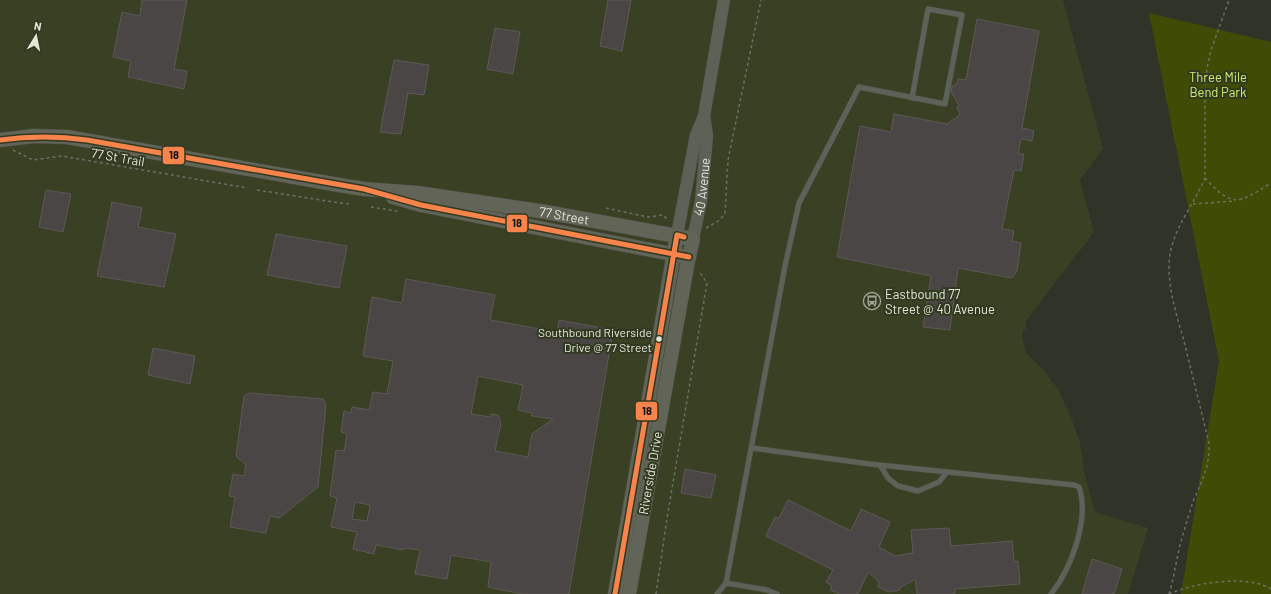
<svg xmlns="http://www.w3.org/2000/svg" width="1271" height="594" font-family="Barlow,sans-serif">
  <rect width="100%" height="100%" fill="#303327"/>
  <!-- built -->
  <path fill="#3a4024" d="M0,0h1063l40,149 -23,31 14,52 -68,89v8l-3,1 -1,6 2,9 3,9 15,14 16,21 13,28 9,26 4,28 11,41 53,16 -20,66h-1128z"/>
  <!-- green -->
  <path fill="#404c05" d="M1149,13l122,29v552h-90l38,-233z"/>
  <!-- building -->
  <path fill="#494645" stroke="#5c5957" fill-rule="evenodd" d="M142,0h45l-13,69 13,2 -3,18 -56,-12 3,-16 -18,-4 9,-45 18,4z
    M608,0h23l-9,51 -22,-5z
    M977,19l62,12 -17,97 12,3 -2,10 -11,-2 -3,15h6l-3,17 -7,-1 -12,59 12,2 -2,10 9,2 -4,28 -5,7 -54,-10 -8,62 -27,-3 8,-51 -94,-19 23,-131 31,6 3,-18 53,10 13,-9 -3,-7 2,-3 -8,-13 1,-6 5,-2 1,-5 8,1z
    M495,28l25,4 -7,42 -26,-5z
    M394,60l35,5 -5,30 -16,-2 -7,41 -21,-2z
    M46,190l25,4 -8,38 -24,-5z
    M112,202l30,6 -4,19 38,7 -12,53 -67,-11z
    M276,234l71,12 -8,42 -72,-13z
    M406,279l89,16 -5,25 67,12 2,-12 54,10 -44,264h-47l-34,-7 3,-25 -40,-7 -4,24 -32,-5 5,-24 -16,-2 -1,2 -27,-5 -2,9 -21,-5 4,-17 -26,-5 6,-29 -7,-2 6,-46 8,1 3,-17 -6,-2 3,-21 7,2 1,-6 17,3 4,-18 14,2 6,-33 -30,-5 9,-59 30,6zM478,376l45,9 -5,25 14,3v3l21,3 -21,15 -4,23 -33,-6 6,-28 -3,-8 -7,-1v3l-20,-3zM355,502l15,3 -3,16 -15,-2z
    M153,348l42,8 -5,28 -42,-9z
    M249,393l74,6 3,5 -8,83 -39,31 -9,-2 -4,17 -36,-6 5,-30 -6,-1 4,-22 11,2 2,-11 -10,-9 8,-60z
    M685,469l31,6 -5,23 -30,-5z
    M788,500l63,31 10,-22 29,13 -11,25 16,9 18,-3 -2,-23 38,-2 2,18 61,-5 2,21 4,-1 2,23 -65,5v5h-38l-2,-15 -15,9v2l-11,2 -11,-5 1,-5 -11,-10 -10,22h-18l-10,-4 2,-4 -6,-4 7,-12 -67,-34 9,-19 4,1z
    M1092,559l30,10 -8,25h-32z"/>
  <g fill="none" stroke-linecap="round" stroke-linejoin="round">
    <!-- service casing -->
    <g stroke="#4c4f44" stroke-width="6">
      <path id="service" d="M752,448l118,16 204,21 5,2c11,32 -8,82 -28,107
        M880,465l8,13 10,8 20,5 21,-9 8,-10
        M726,583l41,7 10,4
        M717,594l9,-11 59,-317 14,-63 60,-116 86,17 17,-89 -34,-6 -16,89"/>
    </g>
    <!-- tertiary casing -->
    <g stroke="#4c4f44" stroke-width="13">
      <g id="tertiary">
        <path d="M677,235l19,-100 8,-19 20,-116"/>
        <path id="s1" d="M693,239l8,-38 6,-65 -3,-20"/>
      </g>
    </g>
    <!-- secondary casing -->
    <g stroke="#4c4f44" stroke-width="15">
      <g id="secondary">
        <path id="s2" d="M0,140l33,-4 34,1 272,48 25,4 54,4 128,19 147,27 -6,27 -58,328"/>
        <path d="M393,197l28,8 261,51"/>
        <path d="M615,594l62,-359"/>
      </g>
    </g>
    <!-- path -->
    <path stroke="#6c6e66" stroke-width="1.5" stroke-dasharray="3 3" stroke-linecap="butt" d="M13,150l20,10 29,-4 185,32
      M1205,178c28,31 34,25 66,5
      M257,190l83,13 12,1
      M1193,204l42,-3
      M371,207l26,4
      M606,208l42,9 15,-2 5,5
      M706,228l14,-8 5,-7 3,-53 33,-160
      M656,594l11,-76 40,-235 -8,-12
      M1169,594c6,-20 8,-40 14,-60 4,-12 7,-24 11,-35 9,-20 16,-34 15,-56 -8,-33 -16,-65 -24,-98 -8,-29 -21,-66 -14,-96 6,-25 24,-47 34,-71v-89l2,-21 4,-18 18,-50
      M1169,594c25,-11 78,-20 102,-5"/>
    <!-- service -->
    <use href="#service" stroke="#5e6157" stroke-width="5"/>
    <!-- tertiary -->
    <use href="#tertiary" stroke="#5e6157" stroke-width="12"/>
    <!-- secondary -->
    <use href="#secondary" stroke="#616457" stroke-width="14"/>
    <!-- bus-1 casing -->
    <g stroke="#323921" stroke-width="8">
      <path id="bus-1" d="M0,140c29,-4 58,-4 87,0l277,49 57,16 268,52
        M615,594l62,-359 7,2"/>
    </g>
    <!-- bus-1 -->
    <use href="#bus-1" stroke="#f8844c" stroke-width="5"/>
  </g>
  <!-- icons -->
  <defs>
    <g id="bus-ring" transform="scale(0.9)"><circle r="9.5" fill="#323921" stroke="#a3a799" stroke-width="1.5"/><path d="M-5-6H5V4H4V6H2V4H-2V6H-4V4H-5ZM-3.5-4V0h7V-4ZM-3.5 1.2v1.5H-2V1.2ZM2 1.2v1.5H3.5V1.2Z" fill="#a3a799"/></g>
  </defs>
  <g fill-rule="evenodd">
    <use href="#bus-ring" x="872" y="301"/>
  </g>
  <!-- markers -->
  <circle fill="#e1e6d7" stroke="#323921" stroke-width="1.5" cx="659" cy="339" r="3.5"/>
  <g text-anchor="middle" stroke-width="4" stroke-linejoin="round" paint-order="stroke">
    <!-- bus labels -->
    <g font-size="12" fill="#e1e6d7" stroke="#323921" text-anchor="end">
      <text x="652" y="337">Southbound Riverside<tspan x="652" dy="15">Drive @ 77 Street</tspan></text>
    </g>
    <!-- park labels -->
    <g font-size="13" fill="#d0ee6e" stroke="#323921">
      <text x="1218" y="82">Three Mile<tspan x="1218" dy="15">Bend Park</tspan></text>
    </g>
    <!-- street labels -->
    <g font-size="13" fill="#e1e6d7" stroke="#323921">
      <text transform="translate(118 157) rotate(10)" y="5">77 St Trail</text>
      <text dy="5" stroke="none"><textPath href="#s1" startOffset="53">40 Avenue</textPath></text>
      <text dy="5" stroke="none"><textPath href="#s2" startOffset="571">77 Street</textPath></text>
      <text transform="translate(650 473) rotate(-80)" y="5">Riverside Drive</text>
    </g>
    <!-- poi labels -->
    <g font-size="13" fill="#e1e6d7" stroke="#323921" text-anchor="start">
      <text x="885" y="299">Eastbound 77<tspan x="885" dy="15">Street @ 40 Avenue</tspan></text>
    </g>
  </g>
  <g stroke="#323921" stroke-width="1.5">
    <rect x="162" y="146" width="23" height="19" rx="4" fill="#f8844c"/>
    <rect x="506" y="214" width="22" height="19" rx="4" fill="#f8844c"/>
    <rect x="635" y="401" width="23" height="20" rx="4" fill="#f8844c"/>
  </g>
  <g font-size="11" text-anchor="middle" font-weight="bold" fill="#111">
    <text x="174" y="159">18</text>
    <text x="517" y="227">18</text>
    <text x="647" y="415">18</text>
  </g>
  <!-- north arrow -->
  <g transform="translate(36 36) rotate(10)" stroke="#323921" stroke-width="3" paint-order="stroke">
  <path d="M0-3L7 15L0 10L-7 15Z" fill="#e1e6d7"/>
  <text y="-6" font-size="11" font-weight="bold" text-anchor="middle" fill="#e1e6d7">N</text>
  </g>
</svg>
